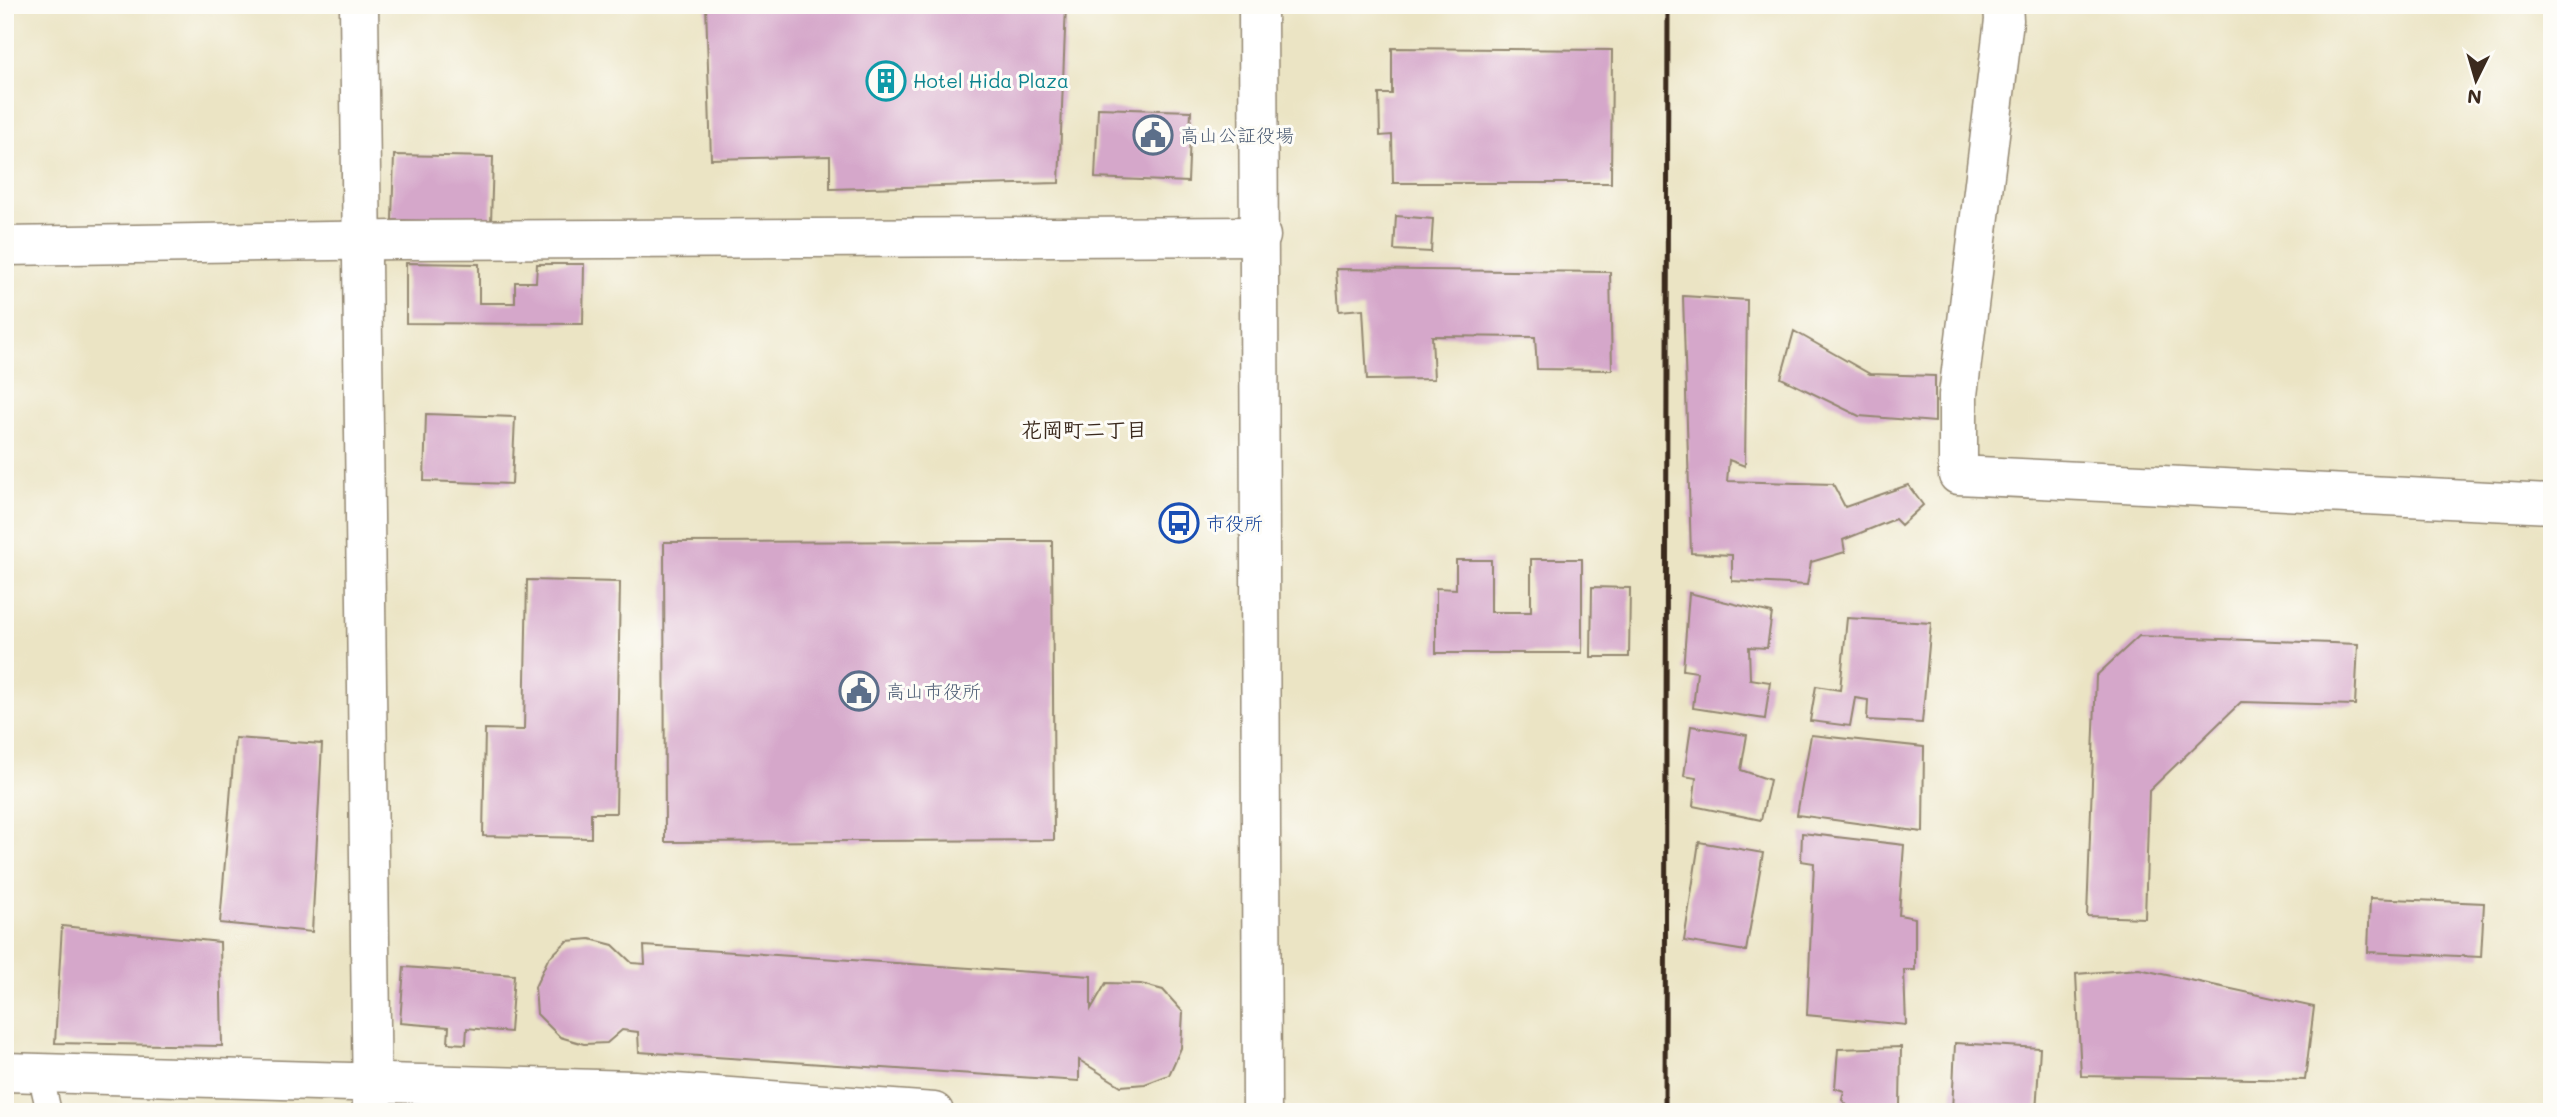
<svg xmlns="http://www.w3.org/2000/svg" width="2557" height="1117" font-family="Mali,'Klee One',sans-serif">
  <rect width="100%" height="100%" fill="#fdfcf7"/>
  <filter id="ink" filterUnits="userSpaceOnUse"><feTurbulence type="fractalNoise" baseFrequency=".0143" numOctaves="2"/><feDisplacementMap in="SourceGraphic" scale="14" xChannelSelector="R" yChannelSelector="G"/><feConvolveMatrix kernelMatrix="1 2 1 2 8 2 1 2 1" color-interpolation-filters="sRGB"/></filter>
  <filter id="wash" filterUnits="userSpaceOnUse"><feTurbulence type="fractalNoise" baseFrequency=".00686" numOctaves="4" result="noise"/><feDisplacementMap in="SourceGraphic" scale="28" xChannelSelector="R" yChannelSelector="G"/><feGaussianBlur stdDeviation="1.57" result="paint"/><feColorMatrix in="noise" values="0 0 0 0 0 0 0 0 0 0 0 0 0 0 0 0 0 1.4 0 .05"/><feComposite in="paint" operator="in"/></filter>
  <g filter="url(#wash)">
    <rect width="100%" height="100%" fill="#ebe4c4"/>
    <g id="blocks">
      <!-- building -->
      <path fill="#d5a7ca" d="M706,5h360l-7,178 -229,6v-33l-119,3z
        M1392,48l220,2 -1,133h-218l-1,-48 -12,1 -1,-42h13z
        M1098,108l93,3 -3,71 -93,-4z
        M394,155l99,2 -2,66 -99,-3z
        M1396,216l37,3 -2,33 -37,-2z
        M406,263l73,1v39h36v-21h21l1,-18h47l-1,60 -177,-1z
        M1336,269l274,3 2,98 -75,-1 -2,-32 -103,-1 2,43 -67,1 -4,-71 -24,2z
        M1683,296l64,4 -2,166 -16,-6 -2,21 106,3 12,23 63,-22 15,20 -22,20 -6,-6 -52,21 2,12 -34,10 -4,23 -75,-4v-26l-41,-2z
        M1794,331l76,43 65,2v46l-76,-6 -78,-38z
        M426,414l89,3 -3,67 -88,-3z
        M1052,541l2,299 -389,2 -1,-300z
        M1531,559h51v94h-146v-65l20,1v-29h35v52h40z
        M527,580l93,2 -4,231h-25v25l-108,-2 2,-107 39,1z
        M1592,587l38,1 -1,69h-38z
        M1689,593l83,20 -5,35 -18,-1 1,32 20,3 -5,37 -72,-11 4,-36 -14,-2z
        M1847,618l84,5 -9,100 -55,-3 1,-20 -13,-2 -5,28 -40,-5 6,-35 24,4z
        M2139,636l219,8 -3,61 -114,-3 -92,89 -4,127 -58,-2 9,-240z
        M1691,726l56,9 -6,35 29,10 -9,40 -68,-14 3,-28 -12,-2z
        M1811,735l113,12 -1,85 -126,-17z
        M235,738l87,6 -10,188 -92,-9z
        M1802,833l102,12 -5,70 16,3v52h-11l2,55 -99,-10 7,-152 -13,-2z
        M1699,842l64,11 -17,98 -62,-10z
        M2370,898l114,5 -3,54 -113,-5z
        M62,926l158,16 2,104 -167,-3z
        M590,939l23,6 19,18 13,1 -1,-18 447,30v33l15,-26 35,1 22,6 20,22 -2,36 -12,27 -24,9 -24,2 -42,-26v21l-440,-29 -1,-20 -16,-2 -15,13 -23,1 -24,-7 -23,-23 -2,-27 13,-28 19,-18z
        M404,967l110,8 -4,57 -43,-4 -1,16 -18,-1 1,-16 -49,-4z
        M2139,969l175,38 -9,73 -224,-4 -5,-102z
        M1955,1043l85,5 -4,64h-84z
        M1901,1047l-1,59 5,6h-52l-11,-12 2,-9 -9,-3 3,-39z
        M499,1100l98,8v4h-98z"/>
    </g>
  </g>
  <g filter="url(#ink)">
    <use href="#blocks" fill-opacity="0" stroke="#938771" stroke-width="2"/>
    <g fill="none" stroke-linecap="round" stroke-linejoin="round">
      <!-- service casing -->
      <g stroke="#938771" stroke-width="27">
        <path id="service" d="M40,1073l9,39"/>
      </g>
      <!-- minor casing -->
      <g stroke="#938771" stroke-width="41">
        <path id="minor" d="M2003,5l1,15 -46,375v80l594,29
          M5,246l392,-6 864,-4
          M5,1072l629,18 300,22"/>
      </g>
      <!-- tertiary casing -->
      <g stroke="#938771" stroke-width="41">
        <path id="tertiary" d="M359,5l13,1107
          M1258,5l4,1107"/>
      </g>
      <!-- service -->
      <use href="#service" stroke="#fff" stroke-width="24"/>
      <!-- minor -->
      <use href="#minor" stroke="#fff" stroke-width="38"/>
      <!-- tertiary -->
      <use href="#tertiary" stroke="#fff" stroke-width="38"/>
      <!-- rail -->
      <path stroke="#3b2a1e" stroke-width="5" d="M1665,1112l3,-1107"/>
    </g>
  </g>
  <!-- icons -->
  <defs>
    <g id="building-ring" transform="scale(2.0125)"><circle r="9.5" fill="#fdfcf7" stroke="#0f9aa8" stroke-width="1.5"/><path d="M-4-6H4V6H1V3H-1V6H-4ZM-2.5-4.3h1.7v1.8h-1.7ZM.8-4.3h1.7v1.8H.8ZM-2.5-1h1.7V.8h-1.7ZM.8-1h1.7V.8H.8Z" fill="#0f9aa8"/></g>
    <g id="civic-ring" transform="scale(2.0125)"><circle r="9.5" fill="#fdfcf7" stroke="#5c6f8a" stroke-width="1.5"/><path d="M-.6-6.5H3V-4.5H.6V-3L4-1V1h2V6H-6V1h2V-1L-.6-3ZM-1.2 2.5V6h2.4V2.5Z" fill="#5c6f8a"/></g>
    <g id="bus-ring" transform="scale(2.0125)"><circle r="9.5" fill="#fdfcf7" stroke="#1a4fb4" stroke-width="1.5"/><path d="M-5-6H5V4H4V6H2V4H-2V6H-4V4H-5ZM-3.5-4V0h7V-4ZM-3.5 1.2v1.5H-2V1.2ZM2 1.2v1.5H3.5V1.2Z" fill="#1a4fb4"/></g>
  </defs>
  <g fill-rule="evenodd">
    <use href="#building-ring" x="886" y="81"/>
    <use href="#civic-ring" x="1153" y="135"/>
    <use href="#bus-ring" x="1179" y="523"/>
    <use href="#civic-ring" x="859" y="691"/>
  </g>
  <g text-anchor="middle" stroke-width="6" stroke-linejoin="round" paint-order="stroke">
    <!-- culture labels -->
    <g font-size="19" fill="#0d838f" stroke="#fdfcf7" text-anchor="start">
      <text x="913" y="88">Hotel Hida Plaza</text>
    </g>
    <!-- service labels -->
    <g font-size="19" fill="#4e5e75" stroke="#fdfcf7" text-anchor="start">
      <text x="1180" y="142">高山公証役場</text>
      <text x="886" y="698">高山市役所</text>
    </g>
    <!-- transit labels -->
    <g font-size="19" fill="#164399" stroke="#fdfcf7" text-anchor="start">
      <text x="1206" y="530">市役所</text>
    </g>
    <!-- neighbourhood labels -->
    <g font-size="21" font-weight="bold" fill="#3b2a1e" stroke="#fdfcf7">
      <text x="1084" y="437">花岡町二丁目</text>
    </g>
  </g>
  <!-- margin -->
  <rect width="2557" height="1117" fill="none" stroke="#fdfcf7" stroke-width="28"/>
  <!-- north arrow -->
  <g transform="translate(2476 80) rotate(185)" stroke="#fdfcf7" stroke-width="5" paint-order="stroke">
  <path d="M0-5L12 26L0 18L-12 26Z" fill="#3b2a1e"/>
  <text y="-10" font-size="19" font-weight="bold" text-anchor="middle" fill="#3b2a1e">N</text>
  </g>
</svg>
